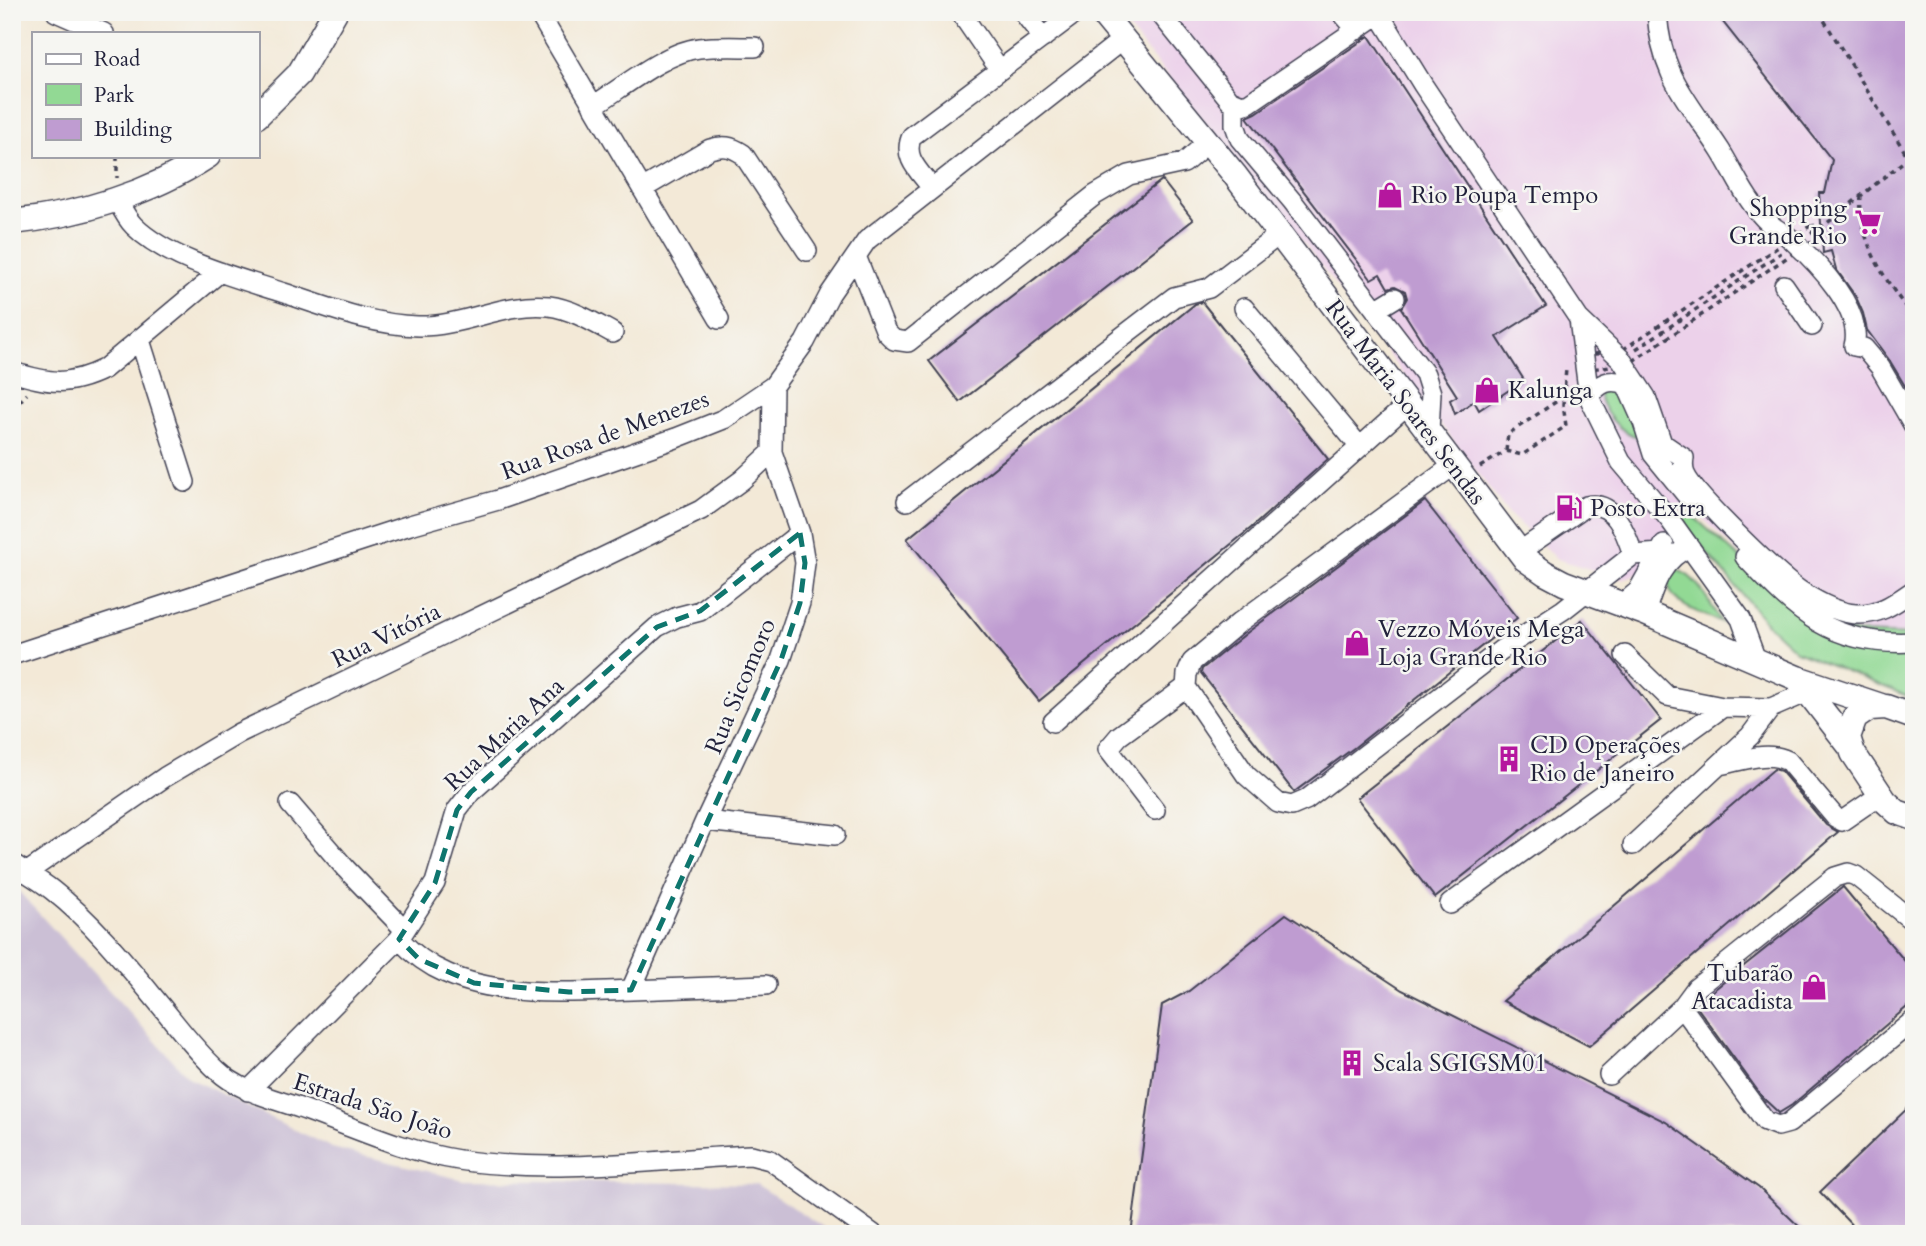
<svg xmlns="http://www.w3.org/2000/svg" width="1926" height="1246" font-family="Cardo,serif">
  <rect width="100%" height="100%" fill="#f6f6f2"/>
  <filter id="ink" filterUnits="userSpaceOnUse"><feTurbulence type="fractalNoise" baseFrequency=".0143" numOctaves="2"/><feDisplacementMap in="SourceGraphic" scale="14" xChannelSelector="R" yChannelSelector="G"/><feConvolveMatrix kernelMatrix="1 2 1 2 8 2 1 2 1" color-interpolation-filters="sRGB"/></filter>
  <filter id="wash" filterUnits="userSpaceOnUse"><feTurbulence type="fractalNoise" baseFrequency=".00686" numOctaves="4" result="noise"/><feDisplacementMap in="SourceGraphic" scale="28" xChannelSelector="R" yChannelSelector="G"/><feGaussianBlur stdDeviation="1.57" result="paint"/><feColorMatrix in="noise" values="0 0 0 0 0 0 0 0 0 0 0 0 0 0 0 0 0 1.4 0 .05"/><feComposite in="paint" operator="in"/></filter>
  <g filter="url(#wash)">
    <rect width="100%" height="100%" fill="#f3e9d7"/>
    <!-- built -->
    <path fill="#ecd1ea" d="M1115,12h799v619l-22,4 -44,-5 -90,-58 -72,-70 -46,71 -18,6 -65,-20 -49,-46 -208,-275z"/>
    <!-- industrial -->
    <path fill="#cbbfd5" d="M12,884l177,194 143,70 131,32 293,4 78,50h-822z"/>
    <!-- green -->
    <path fill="#92d994" stroke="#5a7e68" stroke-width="2" d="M1612,386l12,13 4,20 11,9v9c-20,-4 -39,-27 -40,-47z
      M1687,514l6,2 83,75 79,42 59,2v64l-118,-48 -28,-26 -82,-97 -3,-11z
      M1677,570c21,6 33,34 44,52 -21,-10 -55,-16 -53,-45z"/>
    <g id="blocks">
      <!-- building -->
      <path fill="#bf9cd1" d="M1715,12h199v389l-24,-40 -23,-31 -4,-17 -7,-16 -20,-28 -5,-18 -8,2 -4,-60h6l7,-33z
        M1369,36l177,270 -49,31 27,43 -45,30 -5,-9 -19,13 -5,-14 7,-4 -56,-88 6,-10 -2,-7 -10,-5 -7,2 -8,-14 -9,5 -124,-162 9,-4z
        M1162,180l31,40 -233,182 -31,-41z
        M1202,302l126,157 -77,69 -212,173 -132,-162 288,-235z
        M1425,501l92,117 -162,129 -61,45 -93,-119 1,-4 46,-37z
        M1582,620l79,100 -226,178 -78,-100z
        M1774,769l7,2 45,54 12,7 -249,214 -86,-45z
        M1843,887l71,85v29l-122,104 -13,8 -16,-15 -66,-91 8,-10z
        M1286,914l116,76 264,132 93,66 48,46h-676l31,-229 27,-14z
        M1914,1102v132h-54l-40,-42z"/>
    </g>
  </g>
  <g filter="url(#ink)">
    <use href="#blocks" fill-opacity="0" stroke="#414052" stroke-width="2"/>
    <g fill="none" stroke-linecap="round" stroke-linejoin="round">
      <!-- minor casing -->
      <g stroke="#414052" stroke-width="22">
        <path id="minor" d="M56,12l48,21
          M538,12l181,307
          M960,12l40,58
          M1023,12l20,26
          M1159,12l71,88 12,5 7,-2 133,-91
          M1341,12l16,18
          M1378,12l45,73 156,234 10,78 32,65 49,58 71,99 15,41
          M1657,12c4,65 30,87 63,138 11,17 20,38 33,55 6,8 14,17 22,23 5,4 12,7 17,12 24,22 72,70 62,106l10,2 16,19 34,59
          M1235,104v21l5,14 53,63 132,172 6,19 -2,38
          M593,106c29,-18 72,-54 106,-58 18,-2 38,-1 56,-1
          M932,188c-13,-17 -30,-31 -20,-52l165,-124
          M642,189l68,-40c13,-4 21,-3 33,5l64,97
          M117,199c5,10 9,19 17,27 34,34 104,52 150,67 43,14 88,32 134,33 45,1 87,-25 131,-20 23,3 44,16 64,27
          M856,256l30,76 8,8 14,2 187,-147 34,-20 55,-12 24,-21
          M1784,285l28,41
          M1244,308l116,139
          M1377,309l18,-11
          M1579,319l42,40 25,38 16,46 22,15c-1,6 -1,11 1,16 9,21 95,104 117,118 14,9 36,21 54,22 24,1 39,-11 58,-24
          M140,340l45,142
          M12,372c38,11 55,15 92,-3l116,-97
          M1589,397c10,-14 20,-19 37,-13l17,38 10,32 35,43
          M1454,465l-214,157 -48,40 -5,12 -1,13 60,88 32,28 14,3 14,-6 195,-150 62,-40 70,-55 28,-2
          M907,501l267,-204 35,-9 71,-54
          M1519,552l67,-46c28,-6 40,26 47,49
          M1745,557c52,55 87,90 169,85
          M1623,604l15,-13 26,-46
          M1645,613c9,-28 17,-55 45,-66
          M12,655l398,-130 88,-25 178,-62 48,-19 49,-33 32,-44 25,-48 37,-54 255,-200
          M1625,655l42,41 56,11 48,1 37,-16
          M1053,722l356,-319
          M1719,765c22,-4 48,-15 69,-4l47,56 7,4 38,-26
          M290,804l56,65 58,60
          M1155,810l-47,-61 11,-13 67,-49
          M705,821l130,14
          M1633,845l117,-109 21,-28
          M12,863c13,9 27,17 40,27 41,32 76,76 109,116 18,22 35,45 56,64 24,23 60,29 91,41 49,18 99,41 151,49 96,14 196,0 292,-5l19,5 103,74
          M26,873l139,-96 74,-44 462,-223 41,-30 30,-28
          M1450,904l273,-197
          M399,939c14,15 28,26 47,34 54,25 128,19 186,17 44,-2 89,-3 134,-5
          M631,990l74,-169 76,-161 19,-57 5,-40 -5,-30 -28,-81 1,-66
          M1682,1007l14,-19 139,-111 13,-4 8,3 58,46
          M1609,1075l73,-68 83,114 13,5 11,-3 125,-103
          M248,1091l151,-152 36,-56 22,-73 14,-18 186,-165 20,-10 23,-6 100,-78"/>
      </g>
      <!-- major casing -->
      <g stroke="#414052" stroke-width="27">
        <path id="major" d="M1101,12l133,162 291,385 20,14 19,10 81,30 152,65 84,28
          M257,116l42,-42 36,-62
          M12,222c68,-7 139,-29 196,-66
          M1797,678l52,67
          M1914,717l-28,-10 -16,1 -15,10 -7,19 5,16 32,48 12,11 17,6"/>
      </g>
      <!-- path -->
      <path stroke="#414052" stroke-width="3.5" stroke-dasharray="5 5" stroke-linecap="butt" d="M1819,12l89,145
        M117,156v22
        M1861,195c-4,46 26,88 53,123
        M1813,224l3,14 -186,125 -45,7 -2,-15 36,-3z
        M1811,233l15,-9 88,-71
        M1636,349l145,-96
        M12,409l15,-15
        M1506,451l2,-17 55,-37
        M1480,467l26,-16 16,4 44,-29 -3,-22 3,-35"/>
      <!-- minor -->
      <use href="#minor" stroke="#fff" stroke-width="19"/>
      <!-- major -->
      <use href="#major" stroke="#fff" stroke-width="24"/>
    </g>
  </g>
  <!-- marked area -->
  <path fill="none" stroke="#0f766e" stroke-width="5" stroke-dasharray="14 9" stroke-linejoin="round" d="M800,533l5,30 -5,40 -19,57 -150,330 -62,2 -95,-9 -55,-24 -20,-20 36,-56 22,-73 14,-18 186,-165 43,-16z"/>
  <!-- icons -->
  <defs>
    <g id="shop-bare" transform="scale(2.1)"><path d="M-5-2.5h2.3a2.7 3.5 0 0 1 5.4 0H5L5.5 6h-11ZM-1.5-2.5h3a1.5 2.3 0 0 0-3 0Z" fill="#b5179e" stroke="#f6f6f2" stroke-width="2.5" paint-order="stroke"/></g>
    <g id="supermarket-bare" transform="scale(2.1)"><path d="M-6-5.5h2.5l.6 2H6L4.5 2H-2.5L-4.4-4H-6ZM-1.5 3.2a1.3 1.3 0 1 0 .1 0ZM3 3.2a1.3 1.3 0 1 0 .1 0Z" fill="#b5179e" stroke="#f6f6f2" stroke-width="2.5" paint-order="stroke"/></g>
    <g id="fuel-bare" transform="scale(2.1)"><path d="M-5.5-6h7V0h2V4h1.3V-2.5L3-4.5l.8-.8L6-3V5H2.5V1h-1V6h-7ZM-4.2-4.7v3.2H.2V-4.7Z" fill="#b5179e" stroke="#f6f6f2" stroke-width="2.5" paint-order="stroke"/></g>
    <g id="building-bare" transform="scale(2.1)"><path d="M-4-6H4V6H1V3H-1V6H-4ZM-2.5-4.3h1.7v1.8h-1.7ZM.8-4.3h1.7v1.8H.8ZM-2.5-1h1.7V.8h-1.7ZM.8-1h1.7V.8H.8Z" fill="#b5179e" stroke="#f6f6f2" stroke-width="2.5" paint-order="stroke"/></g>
  </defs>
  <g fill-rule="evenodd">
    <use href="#shop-bare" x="1390" y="195"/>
    <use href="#supermarket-bare" x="1868" y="222"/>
    <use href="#shop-bare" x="1487" y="390"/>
    <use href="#fuel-bare" x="1569" y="508"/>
    <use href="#shop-bare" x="1357" y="643"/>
    <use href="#building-bare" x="1509" y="759"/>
    <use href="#shop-bare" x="1814" y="987"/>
    <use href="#building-bare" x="1352" y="1063"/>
  </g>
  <g text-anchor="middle" stroke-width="5" stroke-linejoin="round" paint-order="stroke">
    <!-- poi labels -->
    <g font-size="24" fill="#22223b" stroke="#f6f6f2" text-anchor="start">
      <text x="1411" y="203">Rio Poupa Tempo</text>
      <text x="1847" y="216" text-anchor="end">Shopping<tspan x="1847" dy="28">Grande Rio</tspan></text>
      <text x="1508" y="398">Kalunga</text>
      <text x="1590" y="516">Posto Extra</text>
      <text x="1378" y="637">Vezzo Móveis Mega<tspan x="1378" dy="28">Loja Grande Rio</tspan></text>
      <text x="1530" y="753">CD Operações<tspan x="1530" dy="28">Rio de Janeiro</tspan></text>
      <text x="1793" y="981" text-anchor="end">Tubarão<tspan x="1793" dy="28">Atacadista</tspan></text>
      <text x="1373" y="1071">Scala SGIGSM01</text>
    </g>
    <!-- street labels -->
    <g font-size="24" fill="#22223b" stroke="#f6f6f2">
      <text transform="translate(1406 402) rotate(53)" y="8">Rua Maria Soares Sendas</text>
      <text transform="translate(605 435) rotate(-20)" y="8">Rua Rosa de Menezes</text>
      <text transform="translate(386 635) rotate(-26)" y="8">Rua Vitória</text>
      <text transform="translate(740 686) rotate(-67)" y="8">Rua Sicomoro</text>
      <text transform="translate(504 734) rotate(-43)" y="8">Rua Maria Ana</text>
      <text transform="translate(373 1106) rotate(18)" y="8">Estrada São João</text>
    </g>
  </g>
  <!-- margin -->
  <rect width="1926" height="1246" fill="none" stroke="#f6f6f2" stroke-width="42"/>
  <!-- legend -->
  <rect x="32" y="32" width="228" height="126" fill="#f6f6f2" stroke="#a1a1a9" stroke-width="2"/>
  <rect x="46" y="54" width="35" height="10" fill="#ffffff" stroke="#a1a1a9" stroke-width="2"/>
  <text x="94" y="66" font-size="21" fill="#22223b">Road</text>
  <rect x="46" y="84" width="35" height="21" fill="#92d994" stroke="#a1a1a9" stroke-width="2"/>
  <text x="94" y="102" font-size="21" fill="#22223b">Park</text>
  <rect x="46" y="119" width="35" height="21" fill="#bf9cd1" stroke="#a1a1a9" stroke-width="2"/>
  <text x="94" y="136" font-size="21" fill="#22223b">Building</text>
</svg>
